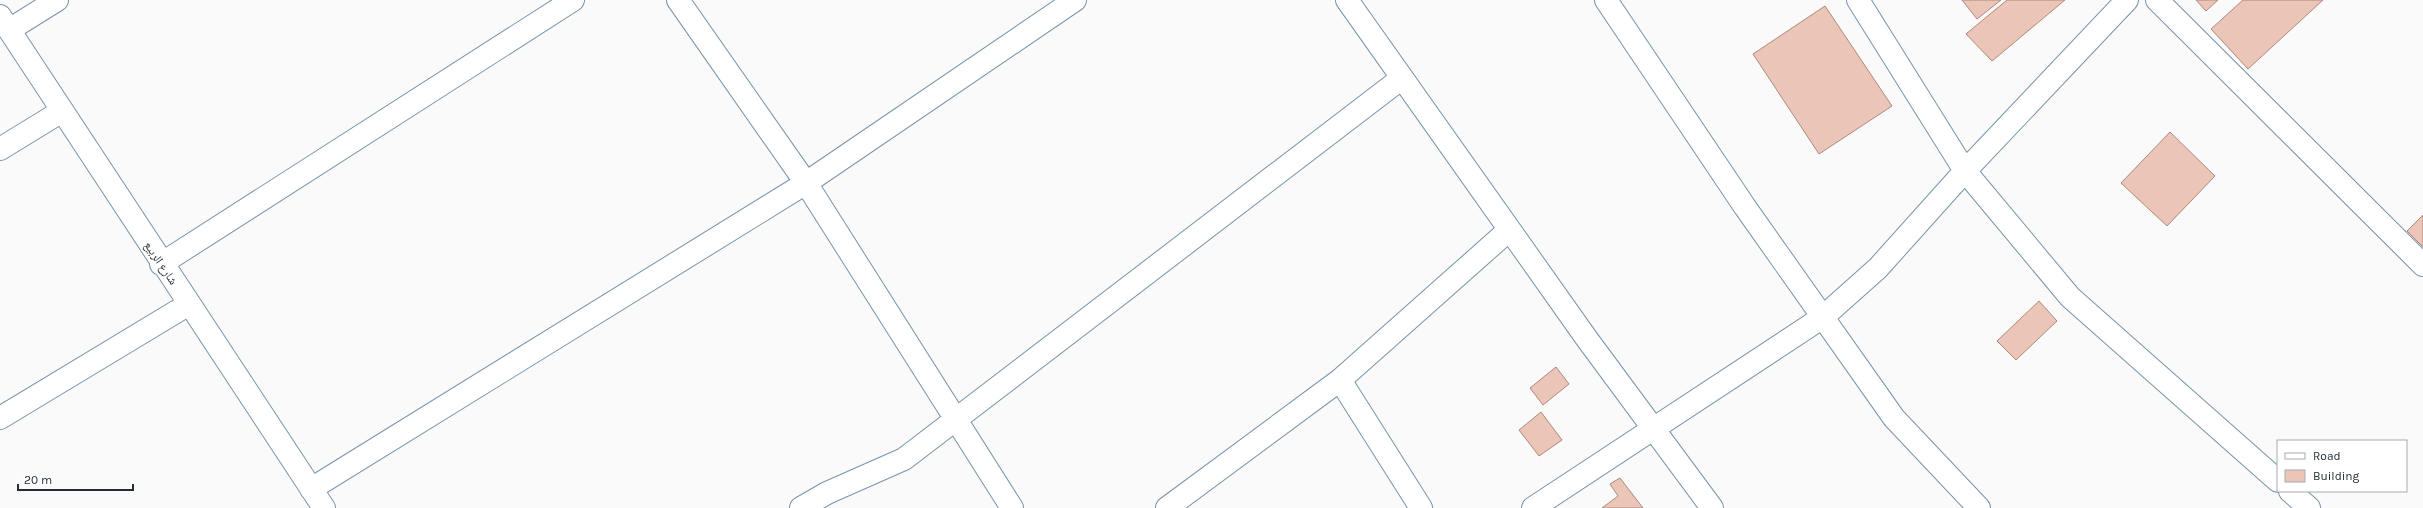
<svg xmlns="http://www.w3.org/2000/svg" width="2423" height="508" font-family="Karla,'Noto Naskh Arabic',sans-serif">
  <rect width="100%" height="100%" fill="#fafafa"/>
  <!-- building -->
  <path fill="#ebc5b7" stroke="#ad897d" d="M1962,0h39l-24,19z
    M2007,0h58l-73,61 -26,-27z
    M2196,0h22l-12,11z
    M2243,0h80l-75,69 -37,-40z
    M1825,6l67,100 -73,48 -66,-100z
    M2170,132l45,44 -48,50 -46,-43z
    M2423,215v32l-16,-16z
    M2039,301l18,20 -41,39 -19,-19z
    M1556,367l13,17 -26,21 -13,-17z
    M1541,412l21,28 -23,16 -20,-26z
    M1620,478l23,30h-41l16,-12 -8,-12z"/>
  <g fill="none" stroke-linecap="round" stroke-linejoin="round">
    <!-- minor casing -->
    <g stroke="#7993ac" stroke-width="24">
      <path id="minor" d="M678,0l128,183 206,325
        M1347,0l240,339 125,169
        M1606,0l139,207 149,211 85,90
        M1858,0l107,171 105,126 208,184
        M2157,0l266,265
        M0,16l324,492
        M9,30l48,-30
        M0,149l62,-38
        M161,264l412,-264
        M1340,380l81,128
        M0,418l189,-114
        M311,489l495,-306 269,-183
        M2290,491l19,17
        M801,508l26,-15 77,-34 498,-381
        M1167,508l173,-128 169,-150
        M1533,508l290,-191 55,-49 87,-97 162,-171"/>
    </g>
    <!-- minor -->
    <use href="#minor" stroke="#fff" stroke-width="22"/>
  </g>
  <g text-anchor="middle" stroke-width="4" stroke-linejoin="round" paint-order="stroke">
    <!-- street labels -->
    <g font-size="12" fill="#212c36" stroke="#fff">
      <text transform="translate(161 263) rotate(56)" y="4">شارع الربيع</text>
    </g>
  </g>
  <!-- legend -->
  <rect x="2277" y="440" width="130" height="52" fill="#ffffff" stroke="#a6abaf"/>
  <rect x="2285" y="453" width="20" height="6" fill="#ffffff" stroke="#a6abaf"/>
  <text x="2313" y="460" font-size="12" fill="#212c36">Road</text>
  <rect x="2285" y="470" width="20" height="12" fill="#ebc5b7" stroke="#a6abaf"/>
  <text x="2313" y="480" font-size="12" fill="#212c36">Building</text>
  <!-- scale -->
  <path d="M18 484v6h115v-6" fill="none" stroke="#212c36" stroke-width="2"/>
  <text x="24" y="484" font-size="12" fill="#212c36" stroke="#ffffff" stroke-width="3" paint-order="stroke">20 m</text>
</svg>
